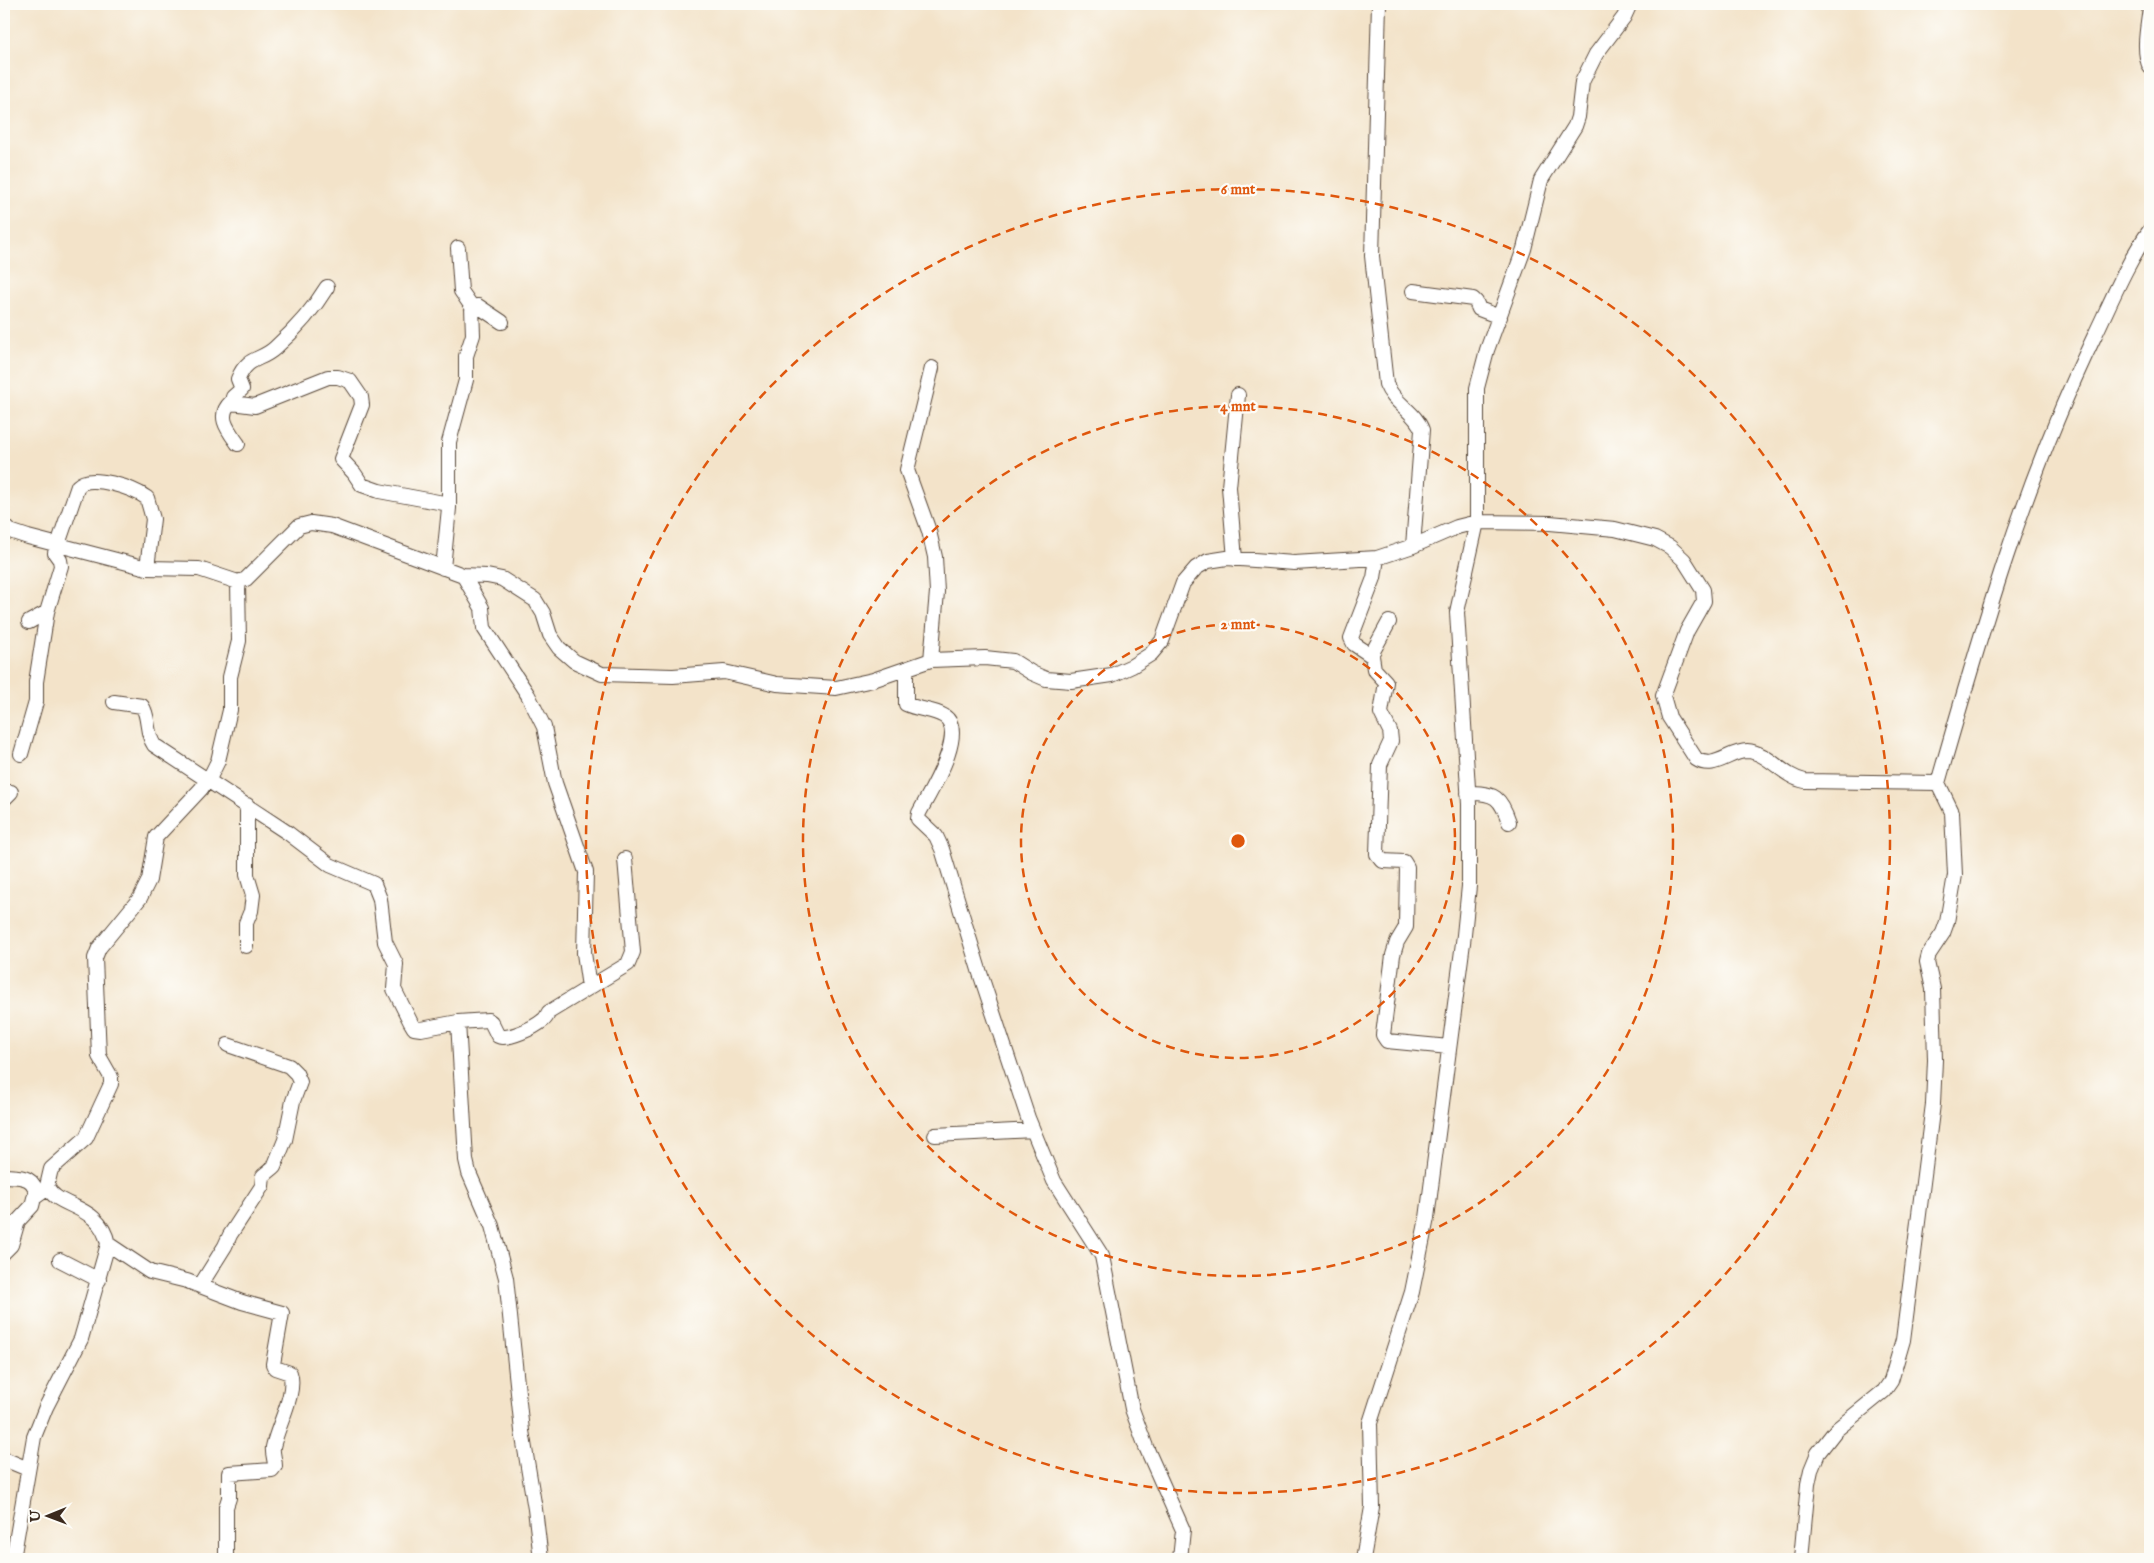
<svg xmlns="http://www.w3.org/2000/svg" width="2154" height="1563" font-family="'IM FELL English',serif">
  <rect width="100%" height="100%" fill="#fdfcf7"/>
  <filter id="ink" filterUnits="userSpaceOnUse"><feTurbulence type="fractalNoise" baseFrequency=".02" numOctaves="2"/><feDisplacementMap in="SourceGraphic" scale="10" xChannelSelector="R" yChannelSelector="G"/><feConvolveMatrix kernelMatrix="1 2 1 2 8 2 1 2 1" color-interpolation-filters="sRGB"/></filter>
  <filter id="wash" filterUnits="userSpaceOnUse"><feTurbulence type="fractalNoise" baseFrequency=".0096" numOctaves="4" result="noise"/><feDisplacementMap in="SourceGraphic" scale="20" xChannelSelector="R" yChannelSelector="G"/><feGaussianBlur stdDeviation="1.12" result="paint"/><feColorMatrix in="noise" values="0 0 0 0 0 0 0 0 0 0 0 0 0 0 0 0 0 1.4 0 .05"/><feComposite in="paint" operator="in"/></filter>
  <g filter="url(#wash)">
    <rect width="100%" height="100%" fill="#f3e3c9"/>
  </g>
  <g filter="url(#ink)">
    <g fill="none" stroke-linecap="round" stroke-linejoin="round">
      <!-- minor casing -->
      <g stroke="#574638" stroke-width="16">
        <path id="minor" d="M1379,4l-7,252 14,128c7,19 30,28 36,46l-9,116
          M2150,8c-2,18 -8,42 0,59
          M458,248l3,43 11,16
          M327,287c-14,23 -32,43 -52,61 -15,14 -27,7 -37,31l4,10 -9,8 -1,6 23,3 73,-29h10l12,4 11,16 1,8 -21,54 13,14 8,12 17,6 70,13
          M1413,291l60,8 3,3 3,7 21,8
          M231,402c-15,14 -3,28 7,42
          M4,525l6,6 18,6 119,31 52,1 39,13 8,-3 53,-53 12,-3 21,3 131,49 24,1 15,3 33,21 8,13 7,22 9,13 15,13 28,13 71,2 51,-4 53,12 59,4 37,-8 58,-20 54,-2 28,3 19,12 14,6 25,2 41,-6 20,-9 19,-12 11,-13 21,-58 13,-15 12,-7 19,-3 67,5 83,-5 36,-12 44,-19 20,-5 73,1 65,6 40,10 15,8 14,13 19,30 1,11 -17,30 -24,65 6,21 27,42c18,12 33,-8 51,-8 21,1 36,26 58,30l133,2c44,-154 86,-301 156,-446 17,-35 33,-75 56,-107
          M1377,558l-3,20 -23,60 3,6 18,12 2,13 12,13 -5,31 9,18 1,10 -11,24 -3,89 6,7 21,1 3,5 -1,60 -9,15 -4,13 -10,80 4,6 62,6
          M1235,559l-6,-72 9,-92
          M443,568l6,-60v-66l17,-62v-24l7,-21 -1,-28 6,-1 24,16
          M463,575l19,33 2,20 44,67 16,32 11,56 31,89 -2,81 5,34
          M29,622l18,-10 14,-46 -1,-6 -5,-7 23,-67c12,-13 55,2 69,12l6,21 -6,49
          M1371,655l18,-33
          M931,660l6,-68 -2,-35 -6,-26 -22,-61 25,-102
          M906,669v35c12,6 27,5 38,12 25,16 -16,79 -25,97l-1,6 18,17 6,13 37,121 49,148 26,63 48,75 30,153 14,38 37,83 -3,29
          M114,702l28,4c8,11 3,26 12,39l134,88 42,32 44,19 6,15 5,43 11,22 -2,25 17,34 3,5 7,1 37,-7 8,138 3,13 23,53 14,52 16,153 13,78 6,50
          M21,754l15,-52v-20l11,-70
          M1468,793c27,-1 33,5 41,29
          M4,799l7,-7
          M246,946v-23l5,-12 2,-16 -6,-20v-70
          M458,1022l30,-2 3,2 7,14c9,5 37,-9 44,-15 4,-2 5,-6 7,-9l79,-48 5,-12 -8,-93
          M935,1135l98,-5
          M4,1176c17,1 30,-1 33,20
          M108,1244l42,28 37,9 55,21 40,11 -9,51 2,4 15,5c7,19 -13,54 -17,74 -1,6 2,13 2,19l-3,4 -43,3v25l-3,9v52
          M4,1252l7,-7 7,-24 14,-15 2,-8 14,-10
          M60,1260l39,20
          M200,1286l25,-40 5,-11 32,-49 1,-10 11,-9 11,-27 8,-39 7,-19 -4,-9 -7,-7 -61,-21
          M4,1459l24,10
          M13,1559l21,-122 12,-30 35,-68 27,-95c-8,-41 -52,-35 -61,-58l4,-17 35,-31 25,-54v-7l-12,-21 -4,-98 4,-10 41,-50 9,-18 7,-43 45,-48 10,-14 7,-14 12,-51v-33l9,-36 -1,-59
          M1363,1559l9,-52 -2,-84 42,-131 15,-74 37,-283 5,-49v-82l-12,-192 20,-90v-134l10,-38 37,-101 17,-69 34,-54 3,-9 4,-35 14,-28 28,-37 6,-13
          M1801,1559l7,-75 3,-14 7,-17 18,-23 48,-39 7,-10 12,-41 30,-236 2,-44 -2,-71 -6,-27 2,-8 14,-21 4,-11 8,-47 -3,-63 -14,-29"/>
      </g>
      <!-- minor -->
      <use href="#minor" stroke="#fff" stroke-width="14"/>
    </g>
  </g>
  <!-- distance rings -->
  <g fill="none" stroke="#df570d" stroke-width="2.5" stroke-dasharray="9 6">
    <circle cx="1238" cy="841" r="217"/>
    <circle cx="1238" cy="841" r="435"/>
    <circle cx="1238" cy="841" r="652"/>
  </g>
  <circle cx="1238" cy="841" r="8" fill="#df570d" stroke="#fdfcf7" stroke-width="2.5"/>
  <g font-size="15" text-anchor="middle" font-weight="bold" fill="#df570d" stroke="#fdfcf7" stroke-width="4.5" stroke-linejoin="round" paint-order="stroke">
    <text x="1238" y="194">6 mnt</text>
    <text x="1238" y="411">4 mnt</text>
    <text x="1238" y="629">2 mnt</text>
  </g>
  <!-- margin -->
  <rect width="2154" height="1563" fill="none" stroke="#fdfcf7" stroke-width="20"/>
  <!-- north arrow -->
  <g transform="translate(48 1516) rotate(269)" stroke="#fdfcf7" stroke-width="4" paint-order="stroke">
  <path d="M0-4L9 19L0 12L-9 19Z" fill="#3b2a1e"/>
  <text y="-8" font-size="14" font-weight="bold" text-anchor="middle" fill="#3b2a1e">U</text>
  </g>
</svg>
